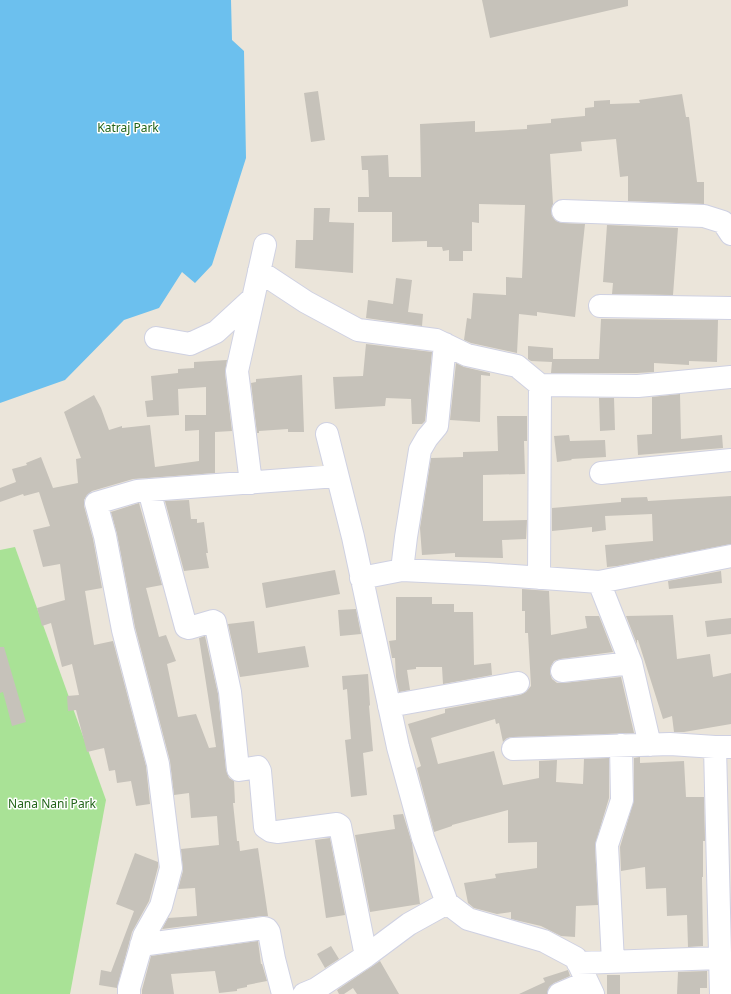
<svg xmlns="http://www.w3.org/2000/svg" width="731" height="994" font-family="'Noto Sans',sans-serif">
  <rect width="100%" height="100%" fill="#ebe5da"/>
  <!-- green -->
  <path fill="#a9e296" d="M15,547l91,253 -36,194h-70v-444z"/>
  <!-- water -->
  <path fill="#6cc0ee" d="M0,0h231l1,40 12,11 2,107 -34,107 -17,18 -13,-11 -23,36 -35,12 -59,60 -65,23z"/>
  <!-- building -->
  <path fill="#c6c2ba" d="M482,0h146v6l-138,32z
    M318,91l7,49 -14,2 -7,-49z
    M682,94l4,23h3l8,65h7v22l-76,-3v-25l-8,1 -4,-38 -35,3 1,9 -32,3 3,50 -2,6 1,6 4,5 6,2 23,1 -10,93 -38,-5v4l-18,-2 -2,39 -46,-10 -7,-3 3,-22 4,1 2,-26 33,2v-18l16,1 3,-73 -46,-1v19l-7,-1v29h-9v10h-14v-11l-6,1 -1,-4h-15v-6l-35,1v-30h-34v-15h11l-1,-27h-6l-1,-14 27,-1 1,22h32l-1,-53 55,-3v11l52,-3v-4l24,-2v-4l34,-3v-8l9,-1v-6l16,-1v4l30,-1 -1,-3z
    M314,208h16l-1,14 25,1 -1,50 -58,-5 1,-28h17z
    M607,225l71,3 -5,67 -61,-1 1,-11 -10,-1z
    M396,278l16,2 -4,32 15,2 -1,12 -56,-8 2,-18 25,4z
    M601,319l117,1 -1,42 -28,-1v4l-35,-2v9l-17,1h-86l1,-11 -21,-1 -3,-2v-13l25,2v11h46z
    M366,344l66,8 -7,69 -3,3h-10l-1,-25 -25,-1 -1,8 -50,3 -2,-32 30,-1z
    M227,360l-2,13 7,58 -17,1v41l-82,6 -41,12 -5,4 -3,5v6l9,33 9,49 -17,3 9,54 19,-4 33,125 4,38 -14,2 -5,-25 -14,2 -2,-13 -6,1 -5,-23 -17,4 -11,-42 -8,1 -1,-15 12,-1 -7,-31 -10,3 -11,-44 -9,3 -5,-18 28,-8 -5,-36 -17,3 -10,-37 17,-4 -11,-34 -15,4 -1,-2 -23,8v-14l16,-6 -4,-13 15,-4 -1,-2 15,-6 12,31 25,-5 -2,-24 5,-1 -17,-46 30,-17 7,13 8,22 13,-4v2l28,-3 5,42 44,-6v-31l-14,1v-16h21v-28l-28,2 1,26 -32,2 -2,-16 8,-1 -2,-24 27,-3v-4l16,-1v-6z
    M456,363l8,4 26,6v3l-9,-1 -1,47 -30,-2z
    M302,375l2,57h-16v-3l-29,2v2h-2l-6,-50 5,-1v-3z
    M680,394l1,45 41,-4 1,13 -85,7 -1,-20 15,-1v-37z
    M599,398h15l1,32 -15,1z
    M497,416h30v25h-3l1,33 -42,1v46l44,-1 -1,19 -24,1 1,18 -48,-1v-4l-33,2 -2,-27 11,-70 32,-1v-5l35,-1z
    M569,435l1,6 35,-1 1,17 -35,2 1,1 -15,2 -3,-26z
    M731,496v48l-114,22 -10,1 -2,-22 48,-4 -1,-27 -47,2 1,14 -14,2v-5l-40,4v-23l69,-6v-4l26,-1 1,4z
    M189,500l2,19h6v4l7,-1 4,31h-2l3,15 -25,3 -19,-70z
    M139,503l23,82 -16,3 13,49 7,-2 10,26 -9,3 11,53 18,-3 13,34 7,-1 -17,-109 6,-2 13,58 8,76 3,8 5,3 1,22h-2l4,38h2l1,10 18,-3 10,68h-6l-100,13 6,-11 29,-2 -2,-28 -17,1 5,-18 -2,-22 38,-4 -2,-29 -26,2 -2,-25 -15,2 -4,-34 -35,-134 -18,-93 -6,-22z
    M335,570l5,24 -74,14 -4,-25z
    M721,571l1,12 -53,6 -1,-8z
    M522,589l27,2 2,44 36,-7 -2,-12h14l14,36 -53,7 -6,2 -3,5 -1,7 2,6 5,4h6l58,-6 13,56 -121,4 -6,1 -4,4 -4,-19 -3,1 -1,-5 -64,19 7,26 56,-13 9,34 36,-7v-17l18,-1 -1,22 27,2 1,-25 25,-1v40l-14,47 3,60 -22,1 -1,31 -14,-1 -20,-10 -30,-7v-7l-14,2 -23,-6 -6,-5 -4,-20 32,-5 -1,-4 42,-6v-26l-29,1v-33l-56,15v1l-18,6 -17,-64 4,-2 -13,-42 37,-11v-4l75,-14 6,-3 5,-6 -3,-53h-3v-22h-3z
    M396,597h36v7h22v8h19l1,53 17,-2 1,12 -49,9 -1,-17h-26v2l-9,1 3,20 -11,2 -3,-15 -1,-19h-3l-3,-17 7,-1z
    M356,609l5,25 -21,2 -2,-26z
    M673,615l4,44 33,-5 3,23 18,-4v51l-47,8h-10l-2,-16 -9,3 -25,-79h-1v4l-11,-28z
    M731,618v16l-24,3 -2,-16z
    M254,621l4,32 47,-7 4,21 -69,10 -12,-53z
    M0,647h4l22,75 -14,4 -9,-34 -3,1z
    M368,674l2,31 -1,1 4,45 -10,2 4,42 -16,2 -6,-57 6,-1 -4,-50 -4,1 -1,-14z
    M640,757v6l44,-2 2,36h18l1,44h-2v36h-1l1,69 -15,1 -1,-32 -20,1 -1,-28 -20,1 -1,-22 -24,4 -1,-24 14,-47v-42z
    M403,814l9,29 8,61 -50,8 -15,-77 40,-6 -2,-14z
    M330,838l15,77 -19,3 -11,-78z
    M135,853l23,9v5l-9,34 -17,31 -15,56 -18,-3 2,-15 10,2 23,-61 -18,-7z
    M258,941l3,23h1l5,17 -20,4v2l-10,2v2l-18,2 -4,-22 -44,3 3,20h-32v-4l9,-34z
    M331,946l8,13 -14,9 -8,-14z
    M380,961l19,33h-42l-4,-6 -9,6h-5l-2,-4z
    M568,970l2,6 -16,7 -5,4 -2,7h-28l26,-12 -2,-4z
    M707,971v17h-7v6h-23l1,-22z
    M607,975h13v19h-13z"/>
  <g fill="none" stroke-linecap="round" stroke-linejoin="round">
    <!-- minor casing -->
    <g stroke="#cfd1e2" stroke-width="24">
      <path id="minor" d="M563,211l141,5 19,6 8,12
        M259,271l47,31 52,28 78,10 31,15 50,11 23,19 98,1 93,-9
        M600,306l131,2
        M156,338l34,6 26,-12 37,-34
        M327,434l26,103 45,210 25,91 24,65 21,16 76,22 32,17 17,36
        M601,473l130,-13
        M251,483l-14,-112 28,-126
        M149,490l37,137 3,1 24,-7 2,1 15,70 8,77 1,1 19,-3 2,4 5,56 6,4 6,1 60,-8 3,2 26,130
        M402,570l4,-33 14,-87 7,-12 10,-12 8,-82
        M361,578l41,-8 84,4 113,8 132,-26
        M539,578l1,-193
        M599,582l32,81 19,82
        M562,671l69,-8
        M389,706l129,-23
        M715,747l6,247
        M513,749l157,-5 45,3h16
        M141,945l123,-17 3,1 2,3 5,27 9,35
        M613,962l-6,-117 15,-45 -1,-55
        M578,963l142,-5
        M129,994v-6l15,-52 17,-30 10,-38 -13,-104 -35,-134 -18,-94 -9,-33 41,-12 200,-15
        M304,994l12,-5 50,-33 43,-32 38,-21
        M559,994l28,-12"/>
    </g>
    <!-- minor -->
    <use href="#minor" stroke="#fff" stroke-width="22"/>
  </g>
  <g text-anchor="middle" stroke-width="3" stroke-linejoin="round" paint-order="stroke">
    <!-- park labels -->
    <g font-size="12" fill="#226419" stroke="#fff">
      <text x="128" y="132">Katraj Park</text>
      <text x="52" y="808">Nana Nani Park</text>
    </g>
  </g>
</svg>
